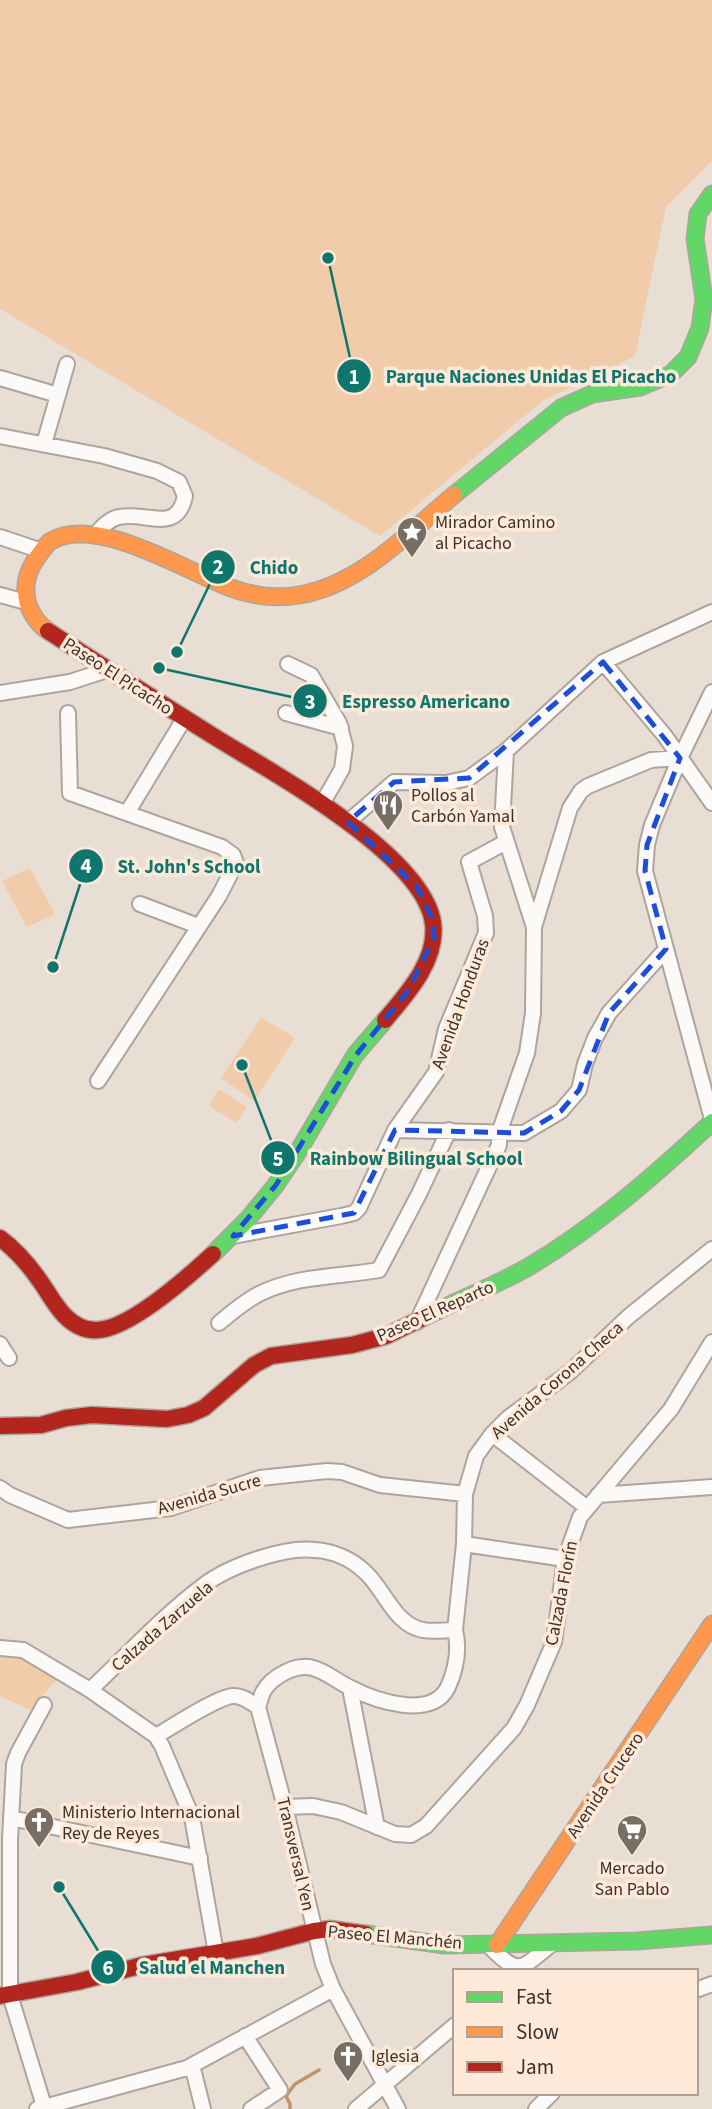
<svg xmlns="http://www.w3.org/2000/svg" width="712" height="2109" font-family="'Source Sans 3',sans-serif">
  <rect width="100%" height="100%" fill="#e9ded4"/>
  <!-- green -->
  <path fill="#f0ccab" d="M0,0h712v161l-46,46 -31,149 -91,44 -164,136 -380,-227z
    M30,868l25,46 -28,13 -25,-46z
    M261,1017l34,21 -41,63 -33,-23z
    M219,1089l28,18 -11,16 -27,-17z
    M0,1656h19l38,23 -27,31 -30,-14z"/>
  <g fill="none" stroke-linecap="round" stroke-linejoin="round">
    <!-- stream -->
    <path stroke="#c19466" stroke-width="3.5" d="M290,2109v-5l-4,-8 9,-12 24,-14"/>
    <!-- street casing -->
    <g stroke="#ada59d" stroke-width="18">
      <path id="street" d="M0,378l58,17
        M0,436l104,20 53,15 22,11 6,14c-8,39 -39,15 -66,21 -10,2 -17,10 -23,17
        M44,444l23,-80
        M0,537l39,13
        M0,595l26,7
        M603,662l62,74 47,67
        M288,664l23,11 28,48 6,23 -3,23 -20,35
        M712,692l-32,66 -28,67 -5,20 -2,26 67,248
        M0,693l70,-11 37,-12
        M68,713l2,80 152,54 11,8 3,8 -17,33 -121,185
        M286,713l55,15
        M506,751l-4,76 32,100
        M127,813l57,-94
        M348,822l46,-40 52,1 23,-5 37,-27 97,-89 109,-50
        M140,904l58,22
        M395,1130l129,3 37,-22 18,-21 6,-26 10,-26 14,-25 57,-64
        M233,1236l108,-20 13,-3 5,-5 36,-78 41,-58 10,-43 40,-96 -1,-17 -16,-54 37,-20
        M417,1322l82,-177v-12l28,-80 6,-40 1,-86 36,-119 11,-17 7,-5 63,-26 29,-2
        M219,1323c13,-11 26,-22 40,-29 38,-19 80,-17 120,-24l40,-76 30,-64
        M0,1344l9,14
        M492,1434l94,73
        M0,1488l10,7 58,25 103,-12 89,-30 67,-7 15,1 38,13 85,9
        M598,1495l114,-8
        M464,1544l101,15
        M0,1648l23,2 67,40 66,46 6,10 30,71 24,136
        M350,1688l27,139
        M90,1690c36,-34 75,-76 114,-105 25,-19 81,-39 111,-35 18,1 36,9 49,21 20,17 30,54 59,59 10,2 22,0 32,0
        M44,1705l-26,48 -4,11 -4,75v156l34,111
        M258,1707c2,-5 3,-11 5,-15 8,-15 33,-29 50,-24 14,4 25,14 38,20 25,13 81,32 97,-1 8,-18 12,-37 7,-57l9,-86 1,-50 11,-38 16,-22 16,-16 62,-46 58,-55 84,-68
        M258,1707l27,100 38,157 10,25 65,120
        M156,1736c16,-9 61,-39 77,-40 10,-1 18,7 25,11
        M285,1807l28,-1 28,6 54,22 16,1 15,-9 88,-98 13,-23 27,-63 11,-83 15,-42 91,-108 41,-67
        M11,1818l189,40
        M488,1945c32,32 31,25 64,-1
        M696,1990l16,-6
        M245,2036l35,54 -29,19
        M192,2065l11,44
        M37,2109l150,-41 146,-79
        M356,2109l99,-84
        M536,2109l16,-16"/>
    </g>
    <!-- fast casing -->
    <g stroke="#ada59d" stroke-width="19">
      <path id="fast" d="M454,495l107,-87 31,-14 48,-7 31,-13 17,-17 12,-29 4,-29 -9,-60 3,-25 14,-20
        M213,1254l35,-35 27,-33 21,-31 59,-100 30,-35
        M437,1311c31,-15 64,-28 93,-45 67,-40 125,-91 182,-144
        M366,1934l79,11 192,-4 75,-6"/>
    </g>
    <!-- slow casing -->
    <g stroke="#ada59d" stroke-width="19">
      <path id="slow" d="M48,631c-12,-8 -22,-24 -22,-40 -1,-15 6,-27 15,-39 3,-3 6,-9 10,-11 46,-27 136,31 180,47 22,8 45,11 68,7 61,-10 109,-62 155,-100
        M497,1945l215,-321"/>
    </g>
    <!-- jam casing -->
    <g stroke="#ada59d" stroke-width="19">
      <path id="jam" d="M48,631c54,35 108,69 162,103 57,36 213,119 223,189 5,37 -26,71 -48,97
        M0,1238c16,12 29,27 40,43 8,11 15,25 25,35 9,9 21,15 33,14 33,-2 91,-54 115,-76
        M0,1426l41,-1 25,-7 26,-3 75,4 21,-4 16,-7 50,-43 17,-9 81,-11 34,-9 51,-25
        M0,1996l77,-14 66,-17 114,-19 57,-15 16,-2 36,5"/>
    </g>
    <!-- street -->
    <use href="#street" stroke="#fcfaf9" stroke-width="14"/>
    <!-- fast -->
    <use href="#fast" stroke="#63d668" stroke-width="16"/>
    <!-- slow -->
    <use href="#slow" stroke="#ff974d" stroke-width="16"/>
    <!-- jam -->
    <use href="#jam" stroke="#b3261e" stroke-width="16"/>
  </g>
  <!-- marked area -->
  <path fill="none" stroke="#1d4ed8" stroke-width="5" stroke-dasharray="14 9" stroke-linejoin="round" d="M603,662l77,96 -33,87 -2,26 21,78 -57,64 -30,77 -18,21 -37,22 -129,-3 -41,83 -121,23 43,-51 80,-130 52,-64 26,-54 -3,-21 -14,-29 -69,-65 46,-40 75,-4z"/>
  <!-- icons -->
  <defs>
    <g id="sight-pin" transform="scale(1.575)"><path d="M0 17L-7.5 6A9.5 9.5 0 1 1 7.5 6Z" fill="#776e66" stroke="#ffead9"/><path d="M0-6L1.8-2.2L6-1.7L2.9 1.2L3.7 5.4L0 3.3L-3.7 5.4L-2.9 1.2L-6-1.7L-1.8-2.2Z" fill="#fff"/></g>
    <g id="restaurant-pin" transform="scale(1.575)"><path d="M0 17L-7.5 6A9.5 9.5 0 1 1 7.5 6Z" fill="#776e66" stroke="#ffead9"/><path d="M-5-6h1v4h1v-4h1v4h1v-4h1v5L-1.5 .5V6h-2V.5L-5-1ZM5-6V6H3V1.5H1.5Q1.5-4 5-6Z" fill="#fff"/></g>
    <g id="church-pin" transform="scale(1.575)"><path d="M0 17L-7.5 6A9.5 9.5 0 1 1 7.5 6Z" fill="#776e66" stroke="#ffead9"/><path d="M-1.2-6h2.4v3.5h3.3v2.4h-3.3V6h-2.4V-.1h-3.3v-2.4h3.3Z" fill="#fff"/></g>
    <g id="supermarket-pin" transform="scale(1.575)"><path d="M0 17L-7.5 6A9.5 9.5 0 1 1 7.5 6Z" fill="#776e66" stroke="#ffead9"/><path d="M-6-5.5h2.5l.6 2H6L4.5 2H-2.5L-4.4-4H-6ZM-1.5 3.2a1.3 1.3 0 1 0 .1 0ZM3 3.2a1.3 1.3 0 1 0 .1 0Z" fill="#fff"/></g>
  </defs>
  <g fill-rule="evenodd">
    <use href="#sight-pin" x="412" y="532"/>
    <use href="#restaurant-pin" x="388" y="805"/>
    <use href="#church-pin" x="39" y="1822"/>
    <use href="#supermarket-pin" x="632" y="1830"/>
    <use href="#church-pin" x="348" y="2056"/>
  </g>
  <g text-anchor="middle" stroke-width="7" stroke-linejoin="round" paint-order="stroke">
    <!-- poi labels -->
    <g font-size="18" fill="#3a322b" stroke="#ffead9" text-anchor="start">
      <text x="435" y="528">Mirador Camino<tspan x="435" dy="21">al Picacho</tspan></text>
      <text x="411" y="801">Pollos al<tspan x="411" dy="21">Carbón Yamal</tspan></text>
      <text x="62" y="1818">Ministerio Internacional<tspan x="62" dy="21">Rey de Reyes</tspan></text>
      <text x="632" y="1874" text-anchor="middle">Mercado<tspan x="632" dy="21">San Pablo</tspan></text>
      <text x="371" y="2062">Iglesia</text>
    </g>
    <!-- street labels -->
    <g font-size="18" fill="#3a322b" stroke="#ffead9">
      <text transform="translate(118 676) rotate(33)" y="6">Paseo El Picacho</text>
      <text transform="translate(460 1004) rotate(-70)" y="6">Avenida Honduras</text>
      <text transform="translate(435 1311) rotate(-24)" y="6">Paseo El Reparto</text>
      <text transform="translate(557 1380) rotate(-41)" y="6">Avenida Corona Checa</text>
      <text transform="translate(209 1494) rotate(-16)" y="6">Avenida Sucre</text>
      <text transform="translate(561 1593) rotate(-79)" y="6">Calzada Florín</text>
      <text transform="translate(162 1626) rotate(-41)" y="6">Calzada Zarzuela</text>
      <text transform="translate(605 1785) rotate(-56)" y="6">Avenida Crucero</text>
      <text transform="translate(296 1854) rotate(77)" y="6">Transversal Yen</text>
      <text transform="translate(395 1937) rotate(5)" y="6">Paseo El Manchén</text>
    </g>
  </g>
  <!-- callouts -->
  <path fill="none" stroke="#0f766e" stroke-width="2.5" d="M328 258L354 376M177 652L218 567M159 668L310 701M53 967L86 866M242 1065L278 1158M59 1887L108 1967"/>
  <g fill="#0f766e" stroke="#ffead9" stroke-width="2.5">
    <circle cx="328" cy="258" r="7"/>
    <circle cx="177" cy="652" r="7"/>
    <circle cx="159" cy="668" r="7"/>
    <circle cx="53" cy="967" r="7"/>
    <circle cx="242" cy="1065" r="7"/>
    <circle cx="59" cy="1887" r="7"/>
    <circle cx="354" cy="376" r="18"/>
    <circle cx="218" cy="567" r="18"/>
    <circle cx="310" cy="701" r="18"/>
    <circle cx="86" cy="866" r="18"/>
    <circle cx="278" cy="1158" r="18"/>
    <circle cx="108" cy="1967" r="18"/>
  </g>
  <g font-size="21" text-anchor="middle" font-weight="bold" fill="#fff">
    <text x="354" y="384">1</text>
    <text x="218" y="574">2</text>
    <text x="310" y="709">3</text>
    <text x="86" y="873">4</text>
    <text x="278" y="1166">5</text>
    <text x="108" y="1975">6</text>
  </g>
  <g font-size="19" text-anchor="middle" font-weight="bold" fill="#0f766e" stroke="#ffead9" stroke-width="7" stroke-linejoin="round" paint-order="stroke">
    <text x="531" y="383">Parque Naciones Unidas El Picacho</text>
    <text x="274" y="574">Chido</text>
    <text x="426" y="708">Espresso Americano</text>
    <text x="189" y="873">St. John's School</text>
    <text x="416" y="1165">Rainbow Bilingual School</text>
    <text x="212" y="1974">Salud el Manchen</text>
  </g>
  <!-- legend -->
  <rect x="453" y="1969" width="245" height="126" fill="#ffead9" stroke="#b0a093" stroke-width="2"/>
  <rect x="467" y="1992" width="35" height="10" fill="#63d668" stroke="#b0a093" stroke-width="2"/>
  <text x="516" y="2004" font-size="21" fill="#3a322b">Fast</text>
  <rect x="467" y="2027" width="35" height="10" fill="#ff974d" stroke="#b0a093" stroke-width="2"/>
  <text x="516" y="2039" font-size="21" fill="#3a322b">Slow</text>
  <rect x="467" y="2062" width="35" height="10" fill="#b3261e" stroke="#b0a093" stroke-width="2"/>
  <text x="516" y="2074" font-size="21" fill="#3a322b">Jam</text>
</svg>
